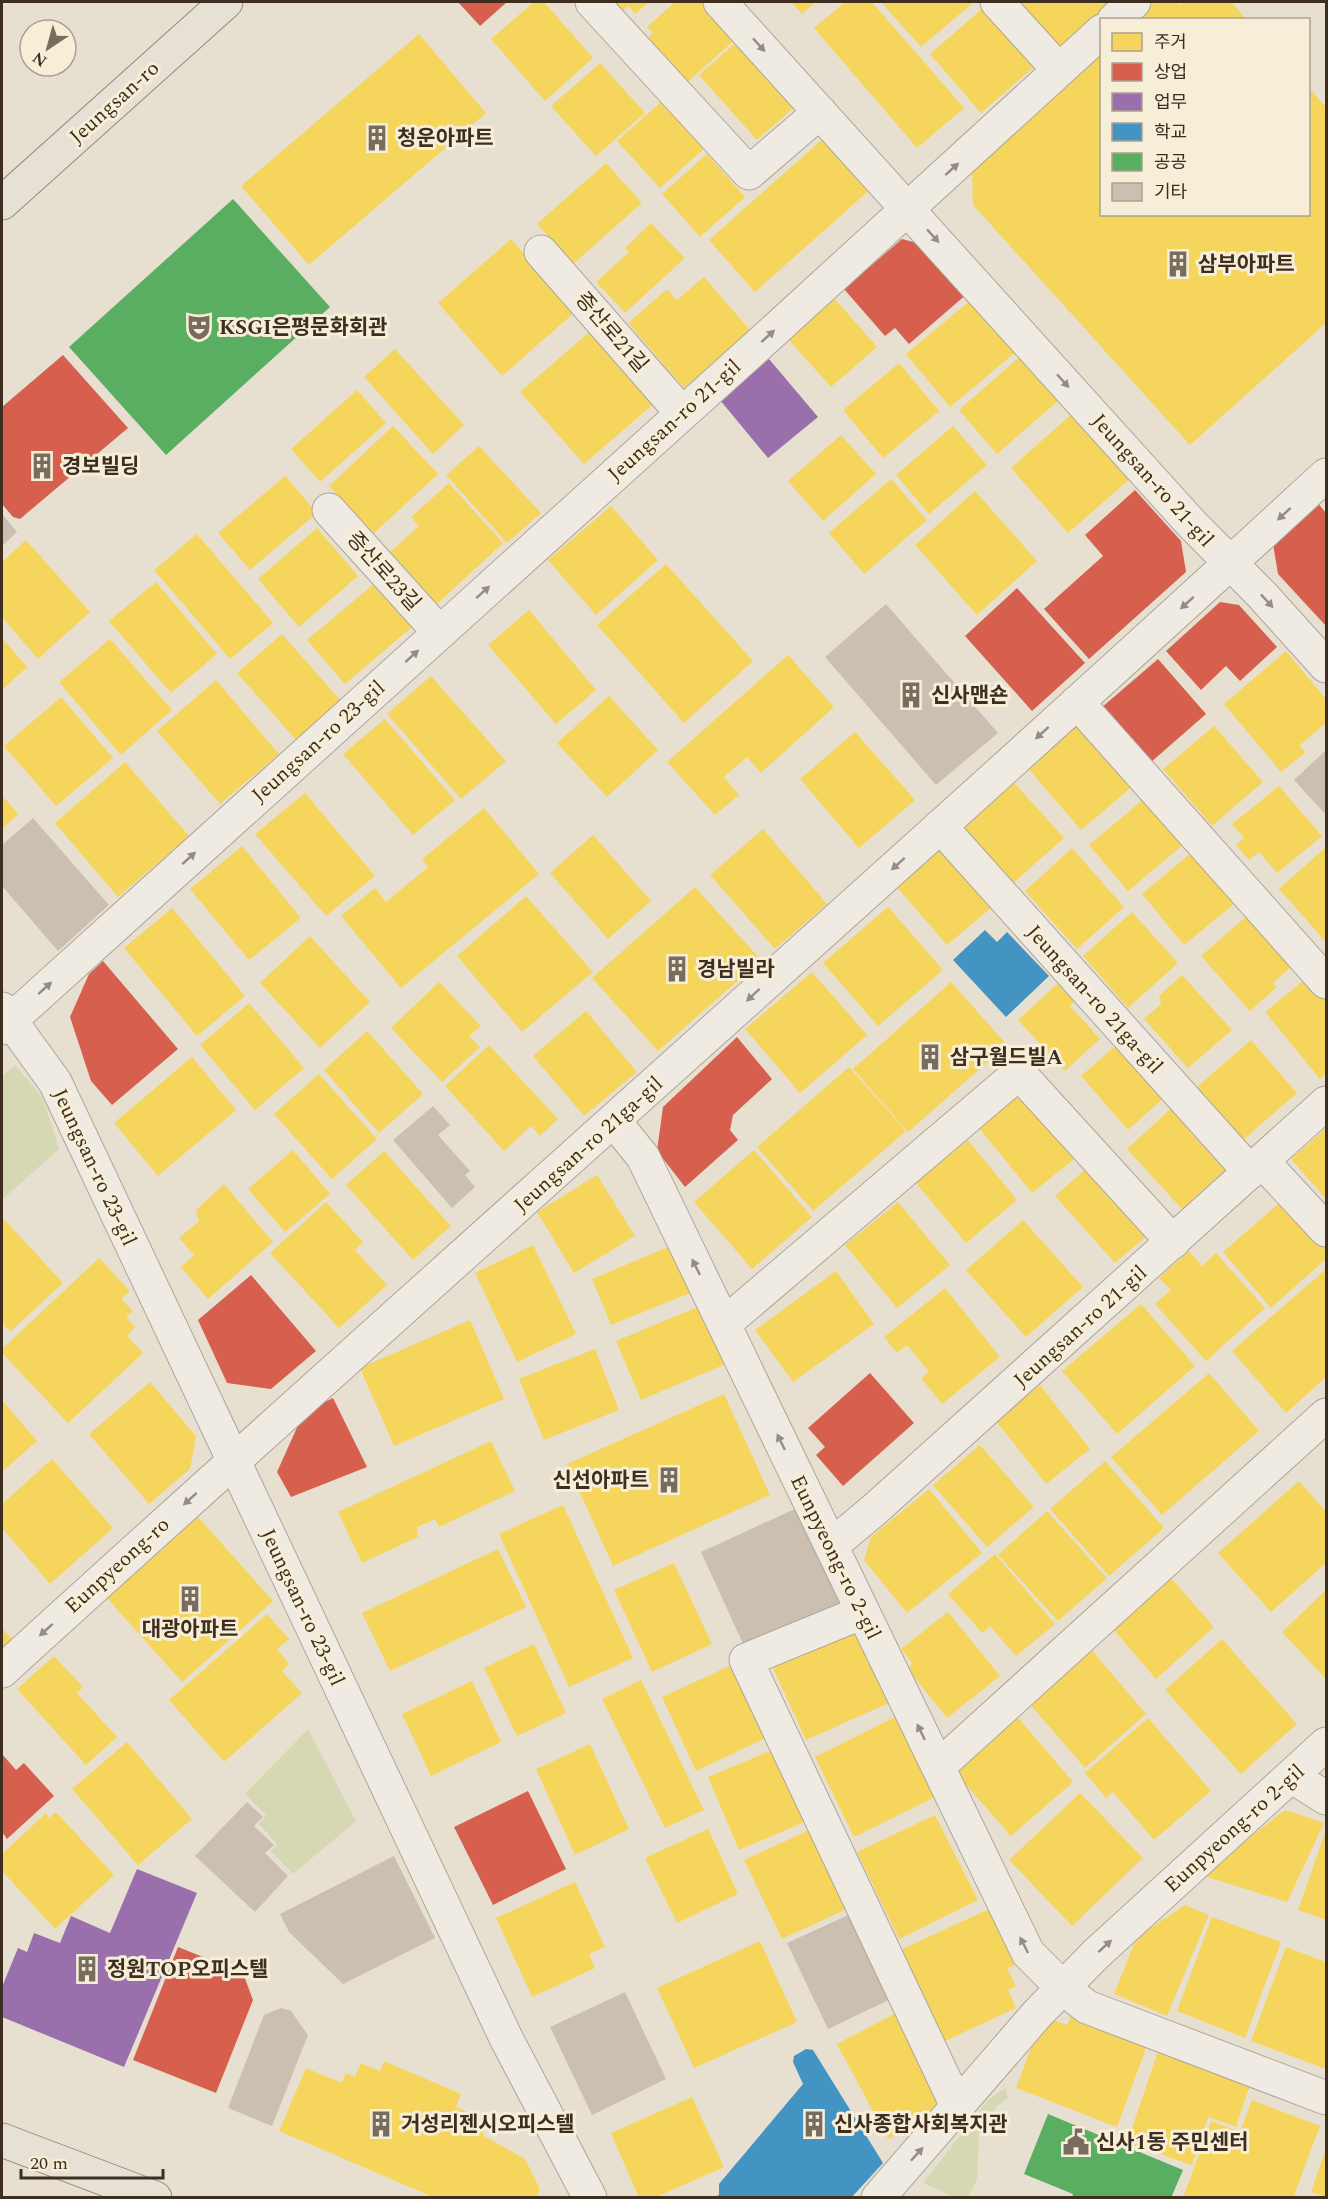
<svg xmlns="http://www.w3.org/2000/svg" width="1328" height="2199" font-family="Spectral,'Noto Sans KR',serif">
  <rect width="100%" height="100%" fill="#e7e0d1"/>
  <!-- green -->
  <path fill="#d6d7b3" d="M15,1065l28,33 16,51 -56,50 -1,-2v-120z
    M308,1729l48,92 -63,53 -22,-23 6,-7 -18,-20 7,-9 -21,-21z
    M1005,2088l3,10 -11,8 -18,28 -2,45 -9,18h-14l-31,-14 65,-83z"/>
  <!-- homes -->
  <path fill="#f6d55c" d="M534,2h10l49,56 -48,43 -54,-62z
    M603,2h46l-14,12 -6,-8 -13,11z
    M675,2h33l31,34 -59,53 -40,-45 13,-11 -6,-6z
    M791,2h25l-14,12z
    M845,2h27l92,106 -47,40 -103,-120z
    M881,2h93l-53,45z
    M990,2l51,59 -60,52 -51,-59z
    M1023,2h96l-58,51 -42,-48z
    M1155,2h23l3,3 3,-3h47l16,18h-112z
    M419,34l67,79 -177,152 -68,-79z
    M741,38l58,65 -42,37 -58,-65z
    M1102,50v164h206v-127l18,20v216l-136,122 -217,-240 -1,-38z
    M600,63l45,50 -49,43 -45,-50z
    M662,101l43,47 -45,40 -43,-47z
    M826,136l47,51 -118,105 -46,-52z
    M707,154l38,43 -45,40 -38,-43z
    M606,163l36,40 -69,61 -36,-40z
    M651,223l34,35 -60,55 -29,-31 33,-30 -4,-4z
    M511,239l64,73 -73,64 -64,-73z
    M704,277l46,53 -66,58 -56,-65 39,-34 10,11z
    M834,298l43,49 -46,40 -44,-49z
    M972,299l44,53 -66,55 -44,-53z
    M594,328l64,72 -74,64 -64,-72z
    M395,349l69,76 -31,29 -69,-77z
    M1019,357l39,44 -61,53 -38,-44z
    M899,363l40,48 -56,47 -40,-48z
    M357,390l29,33 -66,59 -29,-33z
    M1074,412l57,66 -63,55 -57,-65z
    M393,426l45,48 -65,60 -44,-48z
    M953,426l34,39 -58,49 -33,-39z
    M841,435l35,39 -53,47 -35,-40z
    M479,446l62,67 -34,30 -61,-68z
    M285,476l32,37 -67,57 -32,-37z
    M891,479l36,41 -63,54 -35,-41z
    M449,483l54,60 -66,61 -47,-52 29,-26 -8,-9z
    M975,491l62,70 -60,54 -62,-70z
    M611,506l47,54 -62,55 -48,-55z
    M317,528l41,48 -59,51 -41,-48z
    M197,534l76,89 -43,36 -76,-89z
    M26,540l64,72 -52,47 -36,-42v-55z
    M666,564l87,97 -69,62 -87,-98z
    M156,582l61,72 -46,39 -62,-72z
    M375,583l37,44 -67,57 -38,-44z
    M529,610l67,80 -40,34 -68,-79z
    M282,634l59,67 -45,39 -59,-67z
    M2,638l25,29 -25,23z
    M110,639l62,71 -51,45 -62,-73z
    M1286,651l40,48v24l-27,23 7,6 -25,20 -57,-68z
    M788,655l46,52 -73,66 -14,-16 -23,20 15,18 -24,20 -48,-53z
    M431,676l75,85 -45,38 -74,-85z
    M216,680l63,74 -59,50 -63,-73z
    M609,696l49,54 -51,47 -50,-54z
    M61,697l52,61 -57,48 -52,-60z
    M385,719l70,81 -42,35 -70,-81z
    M1078,722l55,64 -52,44 -55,-64z
    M1214,726l49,56 -51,44 -49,-57z
    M855,732l60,68 -56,48 -59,-69z
    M125,762l64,74 -71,61 -63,-74z
    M1010,778l54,60 -52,46 -54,-60z
    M1279,786l43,50 -45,37 -18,-21 -10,8 -13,-15 8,-7 -12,-14z
    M305,793l70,83 -49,40 -71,-82z
    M2,795l16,19 -16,15z
    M1145,798l39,46 -56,47 -39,-46z
    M484,808l55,66 -138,114 -60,-72 34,-28 11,14 42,-35 -6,-8z
    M763,829l64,75 -52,45 -65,-74z
    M593,835l58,66 -43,38 -58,-66z
    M242,846l59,72 -52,42 -59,-71z
    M940,847l51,61 -44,37 -52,-60z
    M1326,847v95l-47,-53z
    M1072,848l52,59 -47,42 -52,-58z
    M1192,852l42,52 -50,41 -42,-51z
    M695,887l66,73 -103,91 -66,-73z
    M526,896l67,76 -71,60 -65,-76z
    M888,907l55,63 -65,56 -55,-63z
    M172,908l73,88 -48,40 -73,-88z
    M1132,912l46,51 -50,45 -45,-52z
    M1249,914l45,50 -21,19 4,4 -27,24 -49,-55z
    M310,936l60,66 -50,46 -60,-65z
    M812,972l55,63 -67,58 -55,-64z
    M1182,975l50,55 -44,38 -44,-49 17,-15 -2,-8z
    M1310,975l16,20v79l-6,5 -55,-67z
    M439,982l42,44 -12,10 11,11 -38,35 -51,-54z
    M951,982l56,63 -99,87 -55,-63z
    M1058,983l17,19 -5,4 30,33 -35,32 -47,-51z
    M249,1003l55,65 -49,42 -55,-65z
    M586,1011l51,61 -53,44 -51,-60z
    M367,1031l56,63 -44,39 -55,-63z
    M1251,1040l46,53 -55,48 -46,-53z
    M1121,1041l47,53 -40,36 -47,-54z
    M489,1045l69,74 -18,17 -9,-10 -27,25 -59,-65z
    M192,1057l44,53 -78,66 -44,-53z
    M849,1067l57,64 -93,80 -56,-64z
    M319,1074l58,65 -45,40 -58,-65z
    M1025,1090l54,65 -47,38 -53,-65z
    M1175,1105l20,22 -5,5 35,38 -43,39 -55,-60z
    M1326,1128v71l-35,-40z
    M968,1140l49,60 -51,43 -50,-60z
    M293,1150l37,44 -45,38 -37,-43z
    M754,1150l58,67 -60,52 -58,-67z
    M384,1151l67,75 -38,34 -67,-75z
    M1089,1166l60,68 -34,29 -60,-67z
    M597,1175l38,61 -61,37 -37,-61z
    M224,1184l49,58 -65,57 -27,-32 13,-12 -15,-17 20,-17 -3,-11z
    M1286,1197l40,45v17l-55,49 -48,-56z
    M326,1202l37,40 -8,8 32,35 -48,43 -69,-75z
    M898,1202l52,63 -53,43 -52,-63z
    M2,1217l61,66 -53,49 -8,-10z
    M1023,1220l60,67 -57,50 -60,-67z
    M533,1245l43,89 -59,28 -42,-89z
    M673,1245l20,47 -82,33 -19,-46z
    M1189,1251l13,15 14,-13 49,55 -59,53 -51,-57 16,-14 -12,-12z
    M99,1258l31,33 -9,8 12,12 -7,6 9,10 -8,9 16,17 -75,70 -66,-70v-4z
    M1326,1269v108l-40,36 -54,-62z
    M836,1271l38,53 -81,58 -38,-52z
    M945,1288l55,69 -58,47 -21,-26 8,-6 -22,-27 -10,8 -13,-16z
    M1141,1304l54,62 -78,68 -55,-63z
    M700,1306l26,58 -85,36 -25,-59z
    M470,1320l34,79 -110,47 -34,-78z
    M595,1349l24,61 -75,30 -25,-61z
    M1209,1373l50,58 -97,84 -51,-58z
    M150,1382l46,54 -6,33 -41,35 -60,-70z
    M1040,1385l50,64 -44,35 -50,-63z
    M724,1394l46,101 -157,71 -46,-102z
    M2,1400l35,41 -35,31z
    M491,1441l24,50 -76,36 -4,-8 -18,8 1,10 -56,26 -24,-51z
    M980,1445l54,62 -47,40 -54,-62z
    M52,1459l61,69 -63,56 -48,-56v-24z
    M1105,1461l59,67 -55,48 -59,-67z
    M1299,1481l27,31v51l-55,49 -53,-59z
    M929,1489l53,64 -75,60 -43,-53 7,-23z
    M563,1505l70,153 -64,29 -70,-153z
    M1047,1511l60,67 -49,43 -60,-66z
    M198,1517l75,84 -91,81 -75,-84z
    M498,1549l28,58 -136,64 -28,-58z
    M995,1554l60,70 -39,32 -26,-30 -8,7 -34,-39z
    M674,1563l38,81 -60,28 -38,-82z
    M1171,1578l43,49 -58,52 -43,-50z
    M1326,1590v89l-44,-47z
    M948,1612l52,64 -53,42 -40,-50 6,-4 -12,-15z
    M267,1614l22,25 -12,10 12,15 -7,7 20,22 -78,69 -55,-62z
    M2,1628l11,12 -11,10z
    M855,1628l34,75 -83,37 -34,-74z
    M1222,1639l75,85 -56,50 -76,-84z
    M534,1644l32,69 -49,23 -33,-68z
    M1090,1648l56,66 -61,54 -58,-67z
    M54,1656l29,31 -6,6 40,44 -31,28 -69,-76z
    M736,1663l34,73 -74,35 -34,-74z
    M641,1680l63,130 -39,18 -63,-129z
    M472,1681l29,61 -70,34 -29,-62z
    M903,1713l40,80 -89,44 -39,-80z
    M1015,1714l58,68 -62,54 -59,-67z
    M1148,1718l63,73 -57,49 -41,-48 -7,6 -21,-25z
    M127,1742l65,77 -54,46 -66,-76z
    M590,1744l39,85 -54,26 -39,-86z
    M777,1748l32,72 -70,30 -31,-73z
    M1080,1793l63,65 -71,68 -63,-66z
    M1285,1810l39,13 -37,79 -86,-27z
    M56,1812l58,63 -59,54 -53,-58v-17l44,-41 3,5z
    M935,1815l43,85 -79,39 -42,-87z
    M708,1829l30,65 -61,29 -32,-65z
    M811,1829l38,79 -67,31 -38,-79z
    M1326,1830v90l-28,-10z
    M575,1882l30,65 -16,7 6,14 -63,29 -36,-79z
    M1185,1905l24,10 -42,101 -53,-22 23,-57z
    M989,1909l26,56 -8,3 9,18 -8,4 8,18 -75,35 -43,-92z
    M1212,1917l69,25 -36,96 -68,-27z
    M760,1941l37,81 -103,46 -37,-80z
    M1286,1947l40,15v107l-75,-28z
    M1073,2011l76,29 -32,87 -101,-39 27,-72 24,9z
    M898,2012l50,95 -60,32 -51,-95z
    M1161,2042l93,31 -18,54 -28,-10 -16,48 -65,-22z
    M384,2061l77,33 -5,13 21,10 7,19 41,23 15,30 -4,9h-101l-156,-67 27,-63 36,15 4,-10 9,4 6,-14 19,8z
    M692,2097l32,70 -70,31h-15l-28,-65z
    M1252,2100l68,26 -27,72h-110l28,-77 29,11z
    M1326,2148v49l-15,-5z"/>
  <!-- shops -->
  <path fill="#d6604d" d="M458,2h49l-27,24z
    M902,239l26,7 40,47 -59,51 -14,-16 -10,8 -41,-47z
    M63,355l65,73 -108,91 -7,-2 -11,-13v-97z
    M1135,490l46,51 5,31 -97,87 -45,-50 59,-53 -18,-21z
    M1317,502l9,11v113l-48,-52 -5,-30z
    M1017,588l68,75 -53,48 -67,-75z
    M1220,602l19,3 38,42 -37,34 -14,-15 -25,24 -35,-39z
    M1158,659l48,55 -56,49 -49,-55z
    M103,961l75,88 -66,56 -21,-24 -21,-64 19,-43z
    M737,1037l35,42 -39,36 -3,15 8,10 -53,47 -28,-36 6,-44z
    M251,1275l65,76 -45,38 -44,-6 -29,-63z
    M870,1373l44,50 -71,63 -27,-31 9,-8 -17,-19z
    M333,1398l34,69 -76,30 -14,-25 27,-60z
    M2,1754l14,16 8,-7 30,33 -47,43 -5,-7z
    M528,1791l38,78 -73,36 -39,-78z
    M178,1947l65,26 10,27 -37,93 -83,-33z"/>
  <!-- offices -->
  <path fill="#9970ab" d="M769,359l49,58 -50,41 -48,-58z
    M137,1869l60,24 -73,174 -122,-50v-30l16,-39 9,4 7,-19 26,10 11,-27 39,17z"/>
  <!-- schools -->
  <path fill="#4393c3" d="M985,930l12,12 10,-10 42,44 -43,41 -53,-57z
    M806,2049l7,1 70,113 -32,35h-139l7,-3v-11l84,-100 -10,-22 1,-6z"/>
  <!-- public -->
  <path fill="#5aae61" d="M233,199l97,108 -164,148 -97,-108z
    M1048,2114l135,56 -12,28h-99l1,-4 -49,-20z"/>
  <!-- building -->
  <path fill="#cbbfb2" d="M2,514l15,18 -15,14z
    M886,604l112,129 -62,52 -111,-128z
    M1326,750v65l-32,-35z
    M33,818l76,87 -51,46 -56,-65v-41z
    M433,1106l17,19 -12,10 32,36 -5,4 10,12 -23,21 -59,-68z
    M799,1507l44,96 -98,45 -44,-96z
    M247,1802l16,15 -9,9 20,19 -9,8 23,23 -33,36 -60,-56z
    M394,1856l41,82 -92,46 -54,-52 -9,-18z
    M855,1912l40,85 -67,32 -41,-86z
    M625,1992l41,87 -74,36 -42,-88z
    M281,2008l10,3 17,24 -36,91 -44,-18 36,-93z"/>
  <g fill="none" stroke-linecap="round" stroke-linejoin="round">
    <!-- minor casing -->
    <g stroke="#ada599" stroke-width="35">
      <path id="minor" d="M592,2l157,171 71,-61
        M720,2l470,520 73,74 63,70
        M997,2l62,68
        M1114,20l20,-18
        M541,252l141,161
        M329,510l110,122
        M1077,702l249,280
        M940,826l310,346
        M2,1009l53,73 451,956 84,160
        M2,1028l763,-689 337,-308
        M614,1121l29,36 385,796 35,35 24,19 239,91
        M1262,1161l64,69
        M724,1324l295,-251 154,169
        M831,1546l43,-36 452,-407
        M863,1612l-117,48 212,448
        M2,1671c440,-401 887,-793 1324,-1196
        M938,1767l388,-352
        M1291,1776l35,22
        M878,2198l160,-185 58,-59 230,-210"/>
    </g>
    <!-- major casing -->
    <g stroke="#928b80" stroke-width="35">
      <path id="major" d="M2,203l224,-201
        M2,2140l153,58"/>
    </g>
    <!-- minor -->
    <use href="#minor" stroke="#efebe3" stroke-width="33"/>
    <!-- major -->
    <use href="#major" stroke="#e6e1d4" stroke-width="33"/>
  </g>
  <!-- one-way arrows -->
  <defs><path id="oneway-solid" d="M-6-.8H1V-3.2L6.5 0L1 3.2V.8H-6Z" transform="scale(1.5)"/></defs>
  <g fill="#968c82">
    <use href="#oneway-solid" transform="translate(759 45) rotate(48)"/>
    <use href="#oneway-solid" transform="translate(952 169) rotate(-42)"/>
    <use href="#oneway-solid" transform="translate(933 236) rotate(48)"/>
    <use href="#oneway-solid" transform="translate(768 336) rotate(-42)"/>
    <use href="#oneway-solid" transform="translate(1063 381) rotate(48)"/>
    <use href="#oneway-solid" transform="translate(1284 514) rotate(137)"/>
    <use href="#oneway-solid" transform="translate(483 592) rotate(-42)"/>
    <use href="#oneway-solid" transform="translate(1267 601) rotate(47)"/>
    <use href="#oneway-solid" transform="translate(1187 603) rotate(138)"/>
    <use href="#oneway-solid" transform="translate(412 656) rotate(-42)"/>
    <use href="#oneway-solid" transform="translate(1042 733) rotate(138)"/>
    <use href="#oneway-solid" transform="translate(189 858) rotate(-42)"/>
    <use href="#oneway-solid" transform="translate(898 864) rotate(138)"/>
    <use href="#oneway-solid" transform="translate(45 988) rotate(-42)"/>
    <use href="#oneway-solid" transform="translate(753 995) rotate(137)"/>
    <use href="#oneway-solid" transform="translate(696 1267) rotate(-116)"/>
    <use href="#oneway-solid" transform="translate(781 1442) rotate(-116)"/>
    <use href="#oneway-solid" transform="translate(190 1499) rotate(138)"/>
    <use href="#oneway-solid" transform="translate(46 1630) rotate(138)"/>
    <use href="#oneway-solid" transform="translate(921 1732) rotate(-116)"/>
    <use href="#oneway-solid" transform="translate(1024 1945) rotate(-117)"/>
    <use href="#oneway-solid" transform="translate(1105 1946) rotate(-42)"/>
    <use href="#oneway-solid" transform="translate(917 2154) rotate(-48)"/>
  </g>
  <!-- icons -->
  <defs>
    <g id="building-bare" transform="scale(2.07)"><path d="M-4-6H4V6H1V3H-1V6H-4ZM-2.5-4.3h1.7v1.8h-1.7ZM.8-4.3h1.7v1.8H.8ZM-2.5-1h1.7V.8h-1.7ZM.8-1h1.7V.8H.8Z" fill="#786c5e" stroke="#f7eed8" stroke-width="2.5" paint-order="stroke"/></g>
    <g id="theatre-bare" transform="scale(2.07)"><path d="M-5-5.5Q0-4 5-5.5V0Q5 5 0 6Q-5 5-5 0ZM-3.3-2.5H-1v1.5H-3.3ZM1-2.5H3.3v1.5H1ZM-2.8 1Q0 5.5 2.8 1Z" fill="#786c5e" stroke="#f7eed8" stroke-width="2.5" paint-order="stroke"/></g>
    <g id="civic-bare" transform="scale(2.07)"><path d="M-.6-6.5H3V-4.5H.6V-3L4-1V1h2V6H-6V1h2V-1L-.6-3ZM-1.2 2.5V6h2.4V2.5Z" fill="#786c5e" stroke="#f7eed8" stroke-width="2.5" paint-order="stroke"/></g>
  </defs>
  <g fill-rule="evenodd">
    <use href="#building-bare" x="377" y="138"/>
    <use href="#building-bare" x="1178" y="264"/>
    <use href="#theatre-bare" x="199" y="327"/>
    <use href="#building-bare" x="42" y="466"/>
    <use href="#building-bare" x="911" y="695"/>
    <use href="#building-bare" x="677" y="969"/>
    <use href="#building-bare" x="930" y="1057"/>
    <use href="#building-bare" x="669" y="1480"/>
    <use href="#building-bare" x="190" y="1599"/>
    <use href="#building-bare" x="87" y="1969"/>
    <use href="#building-bare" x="381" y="2124"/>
    <use href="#building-bare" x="814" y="2124"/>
    <use href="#civic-bare" x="1076" y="2142"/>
  </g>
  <g text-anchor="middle" stroke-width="6" stroke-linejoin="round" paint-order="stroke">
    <!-- street labels -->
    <g font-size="21" fill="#3d2e20" stroke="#f7eed8">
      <text transform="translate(114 102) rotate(-42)" y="7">Jeungsan-ro</text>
      <text transform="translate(612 332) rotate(49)" y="7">증산로21길</text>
      <text transform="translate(674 420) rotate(-42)" y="7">Jeungsan-ro 21-gil</text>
      <text transform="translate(1153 480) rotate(48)" y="7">Jeungsan-ro 21-gil</text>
      <text transform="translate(384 571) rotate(48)" y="7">증산로23길</text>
      <text transform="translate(318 741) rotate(-42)" y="7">Jeungsan-ro 23-gil</text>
      <text transform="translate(1095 999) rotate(48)" y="7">Jeungsan-ro 21ga-gil</text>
      <text transform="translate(588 1144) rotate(-42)" y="7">Jeungsan-ro 21ga-gil</text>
      <text transform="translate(95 1167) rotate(65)" y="7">Jeungsan-ro 23-gil</text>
      <text transform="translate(1080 1326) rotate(-42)" y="7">Jeungsan-ro 21-gil</text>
      <text transform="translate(836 1557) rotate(64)" y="7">Eunpyeong-ro 2-gil</text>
      <text transform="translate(117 1565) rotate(-42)" y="7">Eunpyeong-ro</text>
      <text transform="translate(303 1607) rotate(65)" y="7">Jeungsan-ro 23-gil</text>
      <text transform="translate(1234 1828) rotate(-42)" y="7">Eunpyeong-ro 2-gil</text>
    </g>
    <!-- poi labels -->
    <g font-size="21" font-weight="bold" fill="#3d2e20" stroke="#f7eed8" text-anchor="start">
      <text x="397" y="145">청운아파트</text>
      <text x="1198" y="271">삼부아파트</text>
      <text x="219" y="334">KSGI은평문화회관</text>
      <text x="62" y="473">경보빌딩</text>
      <text x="931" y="702">신사맨숀</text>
      <text x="697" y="976">경남빌라</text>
      <text x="950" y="1064">삼구월드빌A</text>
      <text x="649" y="1487" text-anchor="end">신선아파트</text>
      <text x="190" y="1636" text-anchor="middle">대광아파트</text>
      <text x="107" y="1976">정원TOP오피스텔</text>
      <text x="401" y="2131">거성리젠시오피스텔</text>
      <text x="834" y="2131">신사종합사회복지관</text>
      <text x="1096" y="2149">신사1동 주민센터</text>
    </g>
  </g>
  <!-- border -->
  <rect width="1328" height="2199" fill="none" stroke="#3d2e20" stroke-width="6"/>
  <!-- legend -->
  <rect x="1100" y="18" width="210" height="198" fill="#f7eed8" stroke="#ada18e" stroke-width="1.5"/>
  <rect x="1112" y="33" width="30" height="18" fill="#f6d55c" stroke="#ada18e" stroke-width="1.5"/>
  <text x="1154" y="48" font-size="18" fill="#3d2e20">주거</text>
  <rect x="1112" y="63" width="30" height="18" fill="#d6604d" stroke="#ada18e" stroke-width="1.5"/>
  <text x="1154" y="78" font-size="18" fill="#3d2e20">상업</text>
  <rect x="1112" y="93" width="30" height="18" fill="#9970ab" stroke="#ada18e" stroke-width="1.5"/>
  <text x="1154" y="108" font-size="18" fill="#3d2e20">업무</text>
  <rect x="1112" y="123" width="30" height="18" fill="#4393c3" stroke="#ada18e" stroke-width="1.5"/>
  <text x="1154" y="138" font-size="18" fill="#3d2e20">학교</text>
  <rect x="1112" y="153" width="30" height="18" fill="#5aae61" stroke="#ada18e" stroke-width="1.5"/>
  <text x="1154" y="168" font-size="18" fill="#3d2e20">공공</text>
  <rect x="1112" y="183" width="30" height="18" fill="#cbbfb2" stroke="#ada18e" stroke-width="1.5"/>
  <text x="1154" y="198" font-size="18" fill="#3d2e20">기타</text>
  <!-- north arrow -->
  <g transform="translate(48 48) rotate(216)"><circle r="28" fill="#f7eed8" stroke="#ada18e" stroke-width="1.5"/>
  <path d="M0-4.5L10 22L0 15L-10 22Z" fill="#786c5e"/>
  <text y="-9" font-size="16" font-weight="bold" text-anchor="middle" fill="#3d2e20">N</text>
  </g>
  <!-- scale -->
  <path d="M21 2169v9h142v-9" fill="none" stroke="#3d2e20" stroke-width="3"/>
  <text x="30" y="2169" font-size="18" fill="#3d2e20" stroke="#f7eed8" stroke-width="4.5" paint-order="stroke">20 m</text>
</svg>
